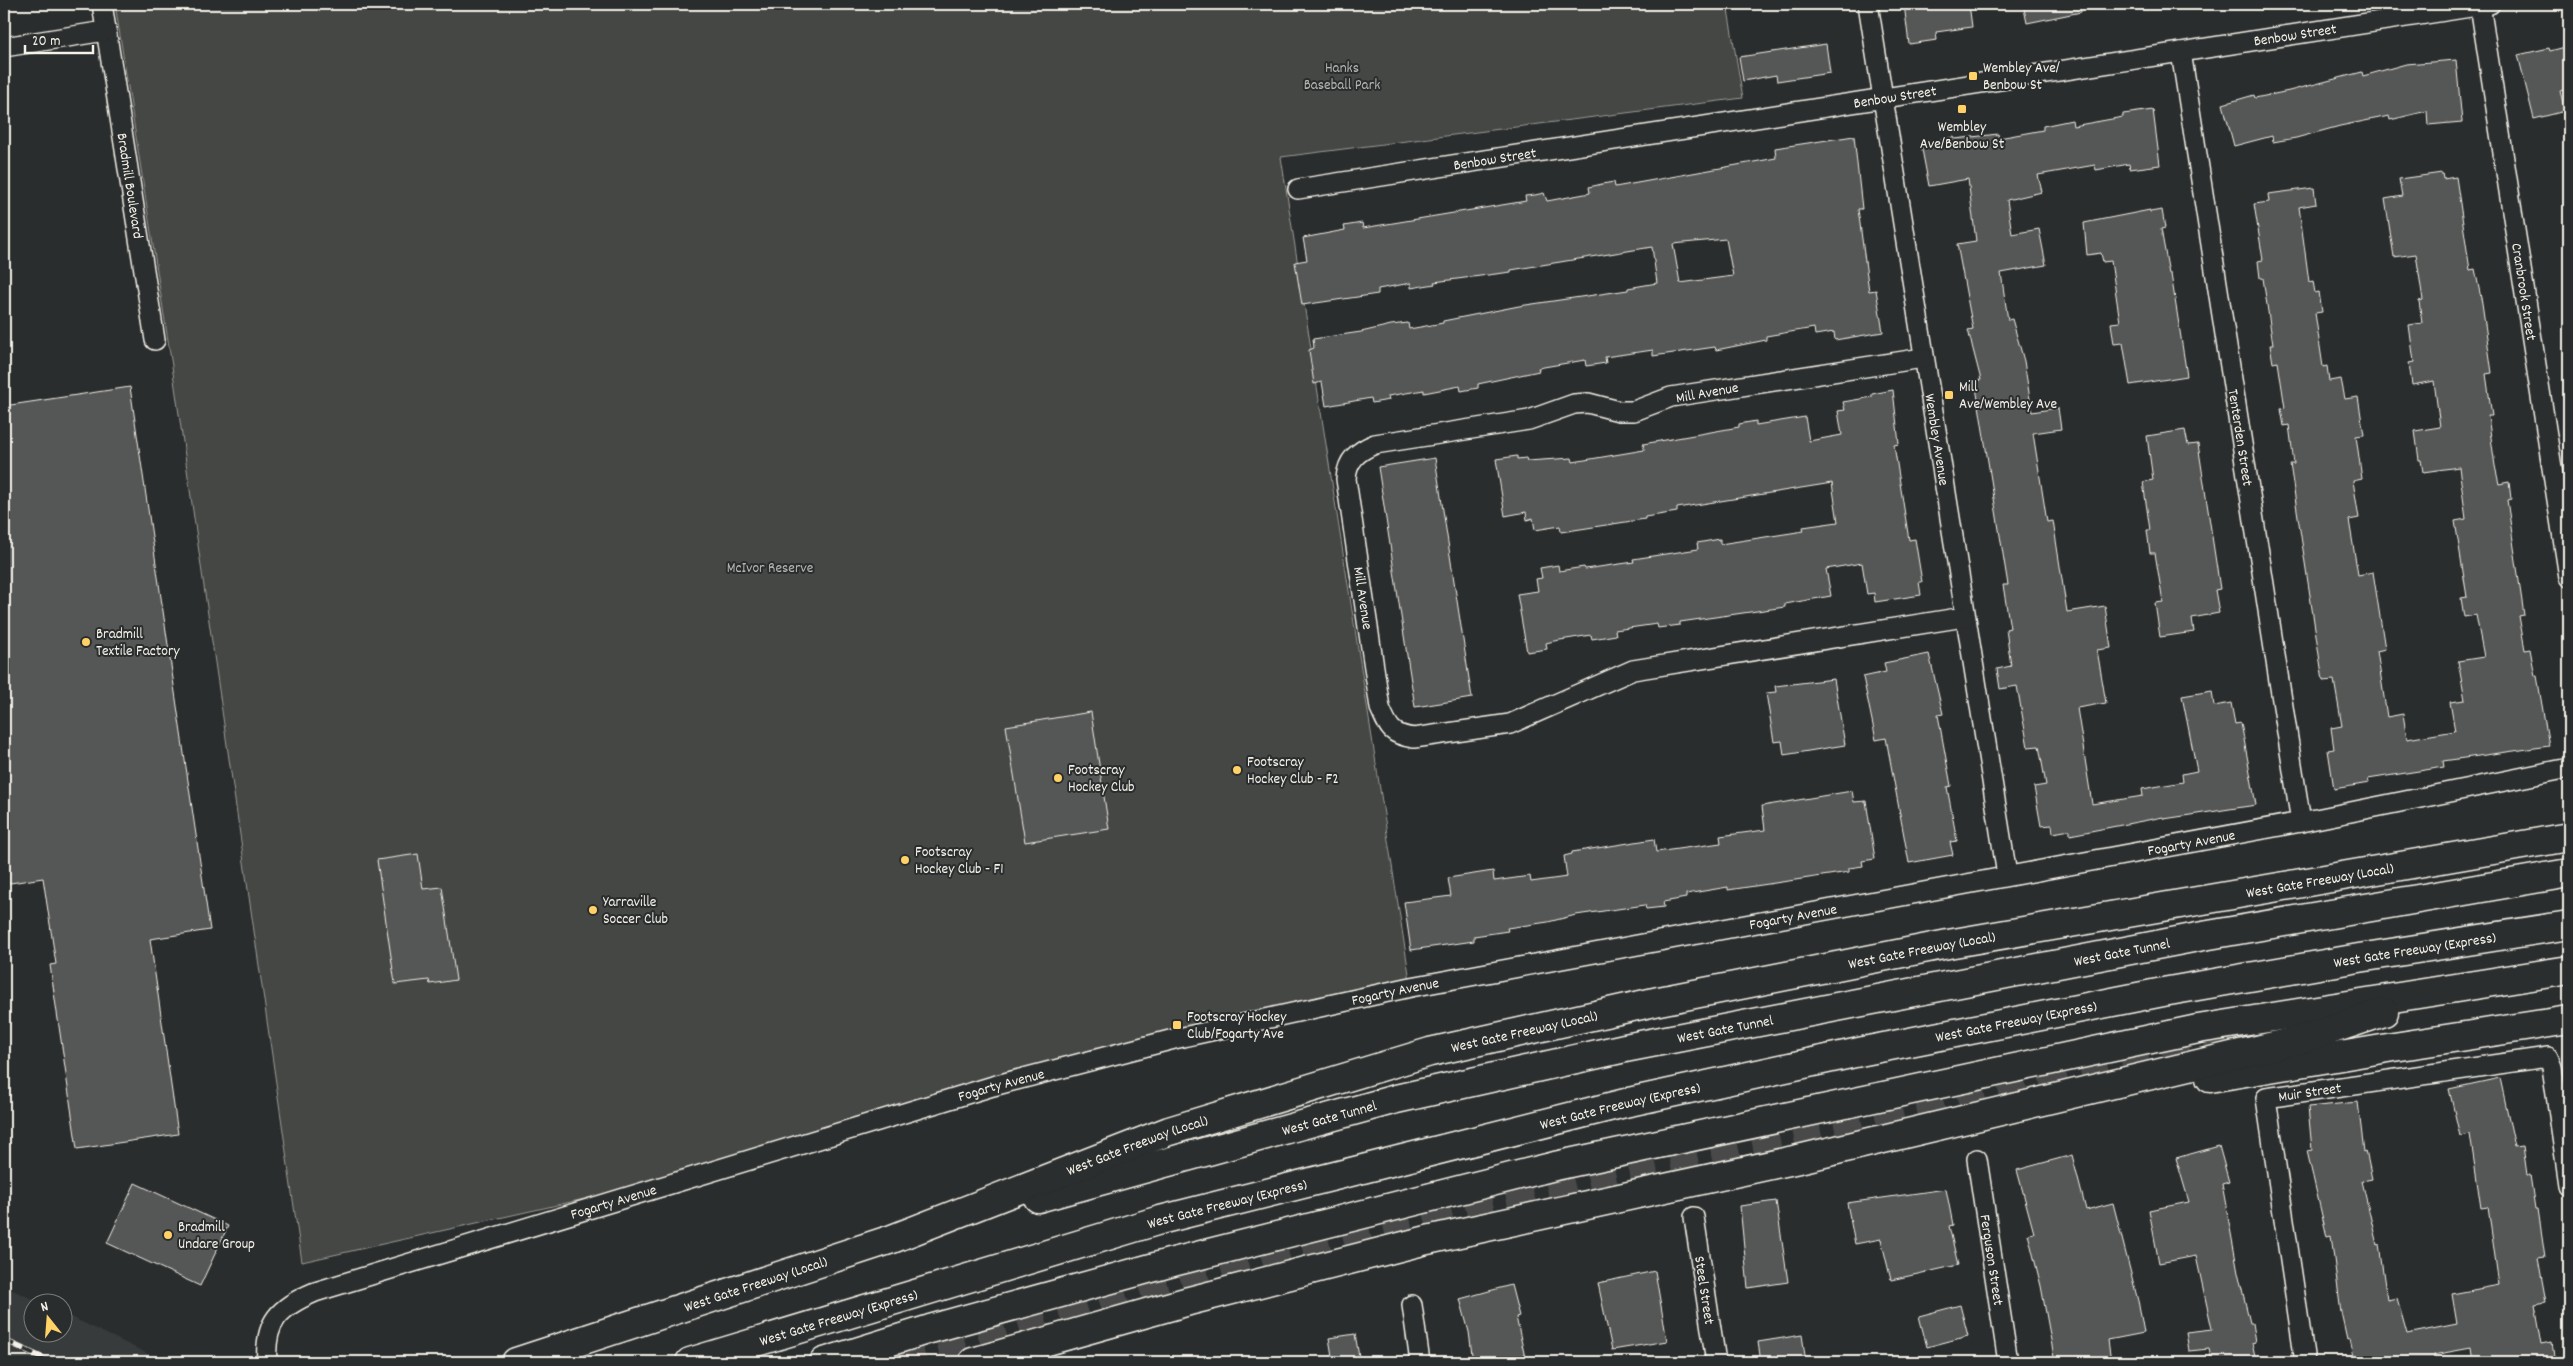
<svg xmlns="http://www.w3.org/2000/svg" width="2573" height="1366" font-family="Dekko,sans-serif">
  <rect width="100%" height="100%" fill="#2a2d2e"/>
  <filter id="ink" filterUnits="userSpaceOnUse"><feTurbulence type="fractalNoise" baseFrequency=".02" numOctaves="2"/><feDisplacementMap in="SourceGraphic" scale="10" xChannelSelector="R" yChannelSelector="G"/><feConvolveMatrix kernelMatrix="1 2 1 2 8 2 1 2 1" color-interpolation-filters="sRGB"/></filter>
  <g filter="url(#ink)">
    <!-- built -->
    <path fill="#373a3a" d="M4,1286l37,17 -9,1v30h30l1,-21 102,49h-161z"/>
    <!-- green -->
    <path fill="#444645" stroke="#9c9c96" d="M115,4h1612l16,94 -462,59 130,830 -237,52 -451,129 -421,94 -130,-896z"/>
    <!-- building -->
    <path fill="#555756" stroke="#f4f1e8" fill-rule="evenodd" d="M1904,4h65l3,23 -36,5 1,8 -28,4z
      M2023,4h57l1,8 -54,11z
      M1826,44l4,29 -53,8 -1,-6 -33,6 -4,-24z
      M2569,46v42l-9,3 5,20 -31,8 -16,-64 31,-7 1,3z
      M2456,60l6,62 -34,3 -1,-14 -37,9 -1,-4 -49,10 -44,12 -23,4 -1,-6 -38,10 -11,-42 31,-9 1,3 34,-7 73,-19 1,4 43,-12z
      M2153,110l7,55 -30,4 -1,-5 -33,6 -1,-5 -57,10 4,17 -35,8 5,34 27,-5 7,36 -45,8 7,47 4,-1 12,42 8,51 26,-4 3,21 -28,4 14,89 6,-1 14,91 38,-6 6,42 -14,2 9,53 -29,5 15,96 51,-8 -1,-7 41,-7 -1,-8 15,-3 -15,-75 30,-5 2,15 17,-3 4,21 6,-1 15,82 -92,14 -1,-2 -93,18v-5l-17,3 -1,-8 -11,1 -7,-39 12,-2 -7,-39 -11,1 -11,-61 -17,3 -3,-20 14,-3 -5,-37 4,-1 -7,-43h5l-33,-204 6,-1 -13,-50 5,-1 -16,-85 19,-3 -8,-62 -39,7 -8,-42 33,-7 1,2 43,-5 1,4 44,-8v-4l29,-6 1,6 50,-9v-3z
      M1854,136l8,73h-4l11,82 7,-1 7,42 -48,8 -1,-8 -19,3 -1,-7 -48,8v4l-50,10 -1,-3 -62,9v-6l-48,7 1,6 -20,3 -1,-6 -47,8 1,3 -61,13v4l-17,3 -1,-5 -36,7v-3l-36,6 1,4 -17,3 -1,-5 -45,8 -4,-24 -8,2 -5,-34 5,-2 -1,-9 48,-7 30,-7 17,-2 1,6 34,-6v-2l76,-15 109,-16v-2l29,-5 -5,-36 -141,23v2l-77,10 1,2 -24,4v-5l-33,6v5l-76,11 -7,-43 12,-2 -4,-22 42,-8 -1,-4 18,-3 1,5 163,-27 -1,-5 10,-1 9,-2 3,8 43,-8 -1,-6 13,-3 12,-2 1,5 161,-29 -1,-10zM1726,239l7,37 -53,7 -7,-39z
      M2442,173l1,6 13,-2 14,93 5,-1 7,34 10,70 -6,1 6,42h-4l7,50 4,18 10,-2 2,17 -4,1 17,115 -5,1 6,34 5,-1 5,27h2l12,70 -106,15 1,6 -76,12 1,4 -35,6 -6,-39 6,-1 -3,-21 11,-2 -8,-46 -11,1 -33,-217h4l-5,-39 -5,1 -3,-17 4,-1 -7,-46 -5,1 -3,-18h3l-10,-67h-3l-2,-17 5,-1 -9,-56 15,-2 -1,-8 46,-6 2,16 -17,3 10,75 4,-1 2,12 4,-1 3,20 -7,1 8,54 4,-1 2,15 12,-2 4,20 13,-2 6,38 -8,1 6,43 -9,2 6,37 -10,2 9,55 15,-3 12,77 -8,2 10,66 16,-3 4,25 48,-8 -5,-29 15,-2 -7,-39 26,-4 -8,-42 -12,2 -3,-19 6,-1 -12,-76 11,-2 -7,-52 -36,5 -2,-12h-2l-4,-29 25,-4 -6,-46 -22,4 -3,-22 5,-1 -5,-37 13,-2 -3,-22 4,-1 -7,-46 -22,3 -9,-58 17,-3 -3,-17z
      M2150,210v2l12,-2 3,18 -4,1 8,45h2l16,102 -57,9 -7,-42 -9,1 -3,-21 9,-1 -9,-61 -8,1 -2,-9 -14,2 -3,-32z
      M130,387l80,543 -60,9 28,195 -101,15 -27,-184 6,-1 -13,-86 -39,6v-478z
      M1893,390l6,54 -5,1 15,95 6,-1 7,43h-3l2,13 -46,7 -1,-9 -7,1 -5,-31 -36,6 5,27 -46,8v3l-105,15v3l-22,3 -1,-4 -42,6 1,5 -24,4 -1,-4 -37,6 -8,2 1,6 -20,3 -10,-58 21,-3 -2,-12 6,-1 -2,-10 18,-3 1,6 25,-4 1,2 49,-7 -1,-3 65,-10 -1,-6 23,-4v5l84,-13 -1,-4 35,-5 -6,-39 -155,25v4l-32,5v2l-84,13 -1,-6 -25,4 -2,-12 -6,2 -1,-8 -21,4 -9,-57 21,-3v3l9,-1 1,3 45,-3 1,4 71,-12 -1,-6 96,-17v-3l17,-3v4l49,-8 4,24 33,-6 -4,-24 7,-1 -2,-8 29,-5v-3z
      M2185,430l3,15 10,-1 22,145 -5,1 4,23 -27,5 2,14 -34,5 -5,-34 8,-1 -8,-49h-5l-3,-23h3l-7,-48 10,-2 -6,-44z
      M1435,458l37,240 -57,9 -37,-240z
      M1929,654l14,60 -5,1 13,71 -4,1 10,54 -7,1 3,13 -44,8 -23,-125 -10,2 -13,-63 23,-5 -2,-9z
      M1834,679l11,66 -61,10 -2,-14 -8,1 -8,-49 10,-1 -1,-6z
      M1091,712l18,117 -84,13 -19,-116z
      M1852,791l2,11 12,-1 9,58 -13,2 1,5 -14,2v4l-121,18v-3l-42,7v4l-23,4 1,5 -18,2 -1,-4 -69,10 -28,7 -41,6 1,3 -34,5v5l-63,9 -7,-48 47,-6 -3,-18 45,-7 1,10 36,-5 1,6 36,-5 -3,-21 8,-2v-2l82,-13 2,13 65,-9 -1,-7 45,-6 -3,-24z
      M418,854l5,35 19,-2 14,93 -26,4 -1,-4 -34,4 -18,-124z
      M2500,1078l15,69 8,-1 4,29h3l5,34h3l7,48 -7,1 8,44 -11,2 7,40 10,-2 3,20h-82l-2,-14 -38,7 1,7h-79l-5,-24 -3,1 -6,-27 -10,-76 -4,1 -20,-86 5,-1 -4,-43 50,-5 6,50 2,-1 6,28 -10,2 15,64 2,-1 8,56 10,-2 10,36 50,-10 -5,-30 47,-9 -11,-78 -7,1 -11,-74 -10,2 -11,-47z
      M2219,1146l10,36 -7,2 16,88 12,51h2l3,19 -3,1 4,19h-44l-3,-13 -20,2 -3,-19 26,-3 -16,-73 -37,7 -10,-53 40,-8 -13,-44z
      M2072,1155l14,55 27,-7 26,102 5,28 -36,7 3,22h-56l-14,-76 -13,-52 6,-1 -17,-63z
      M135,1183l93,43 -28,60 -93,-43z
      M1946,1189l7,36 -4,1 9,39 -67,15 -10,-41 -26,5 -8,-41z
      M1776,1201l12,81 -40,6 -8,-82z
      M1655,1271l12,70 -55,9 -14,-67z
      M1511,1285l8,31 -3,1 10,45h-53l-4,-30 -9,-33z
      M1960,1305l8,31 -41,11 -8,-31z
      M1355,1334l5,28h-27l-4,-24z
      M1802,1335l4,27h-45l-3,-20z"/>
    <g fill="none" stroke-linecap="round" stroke-linejoin="round">
      <!-- motorway-tunnel -->
      <path stroke="#484a4a" stroke-width="28" stroke-dasharray="28 14" stroke-linecap="butt" d="M898,1362l325,-97 403,-96 312,-65 321,-73"/>
      <!-- minor casing -->
      <g stroke="#f4f1e8" stroke-width="22">
        <g id="minor">
          <path id="s1" d="M102,4l53,336"/>
          <path id="s2" d="M1868,4l139,871"/>
          <path id="s3" d="M2480,5l89,572"/>
          <path d="M4,47l101,-16"/>
          <path id="s4" d="M2181,52l120,770"/>
          <path id="s5" d="M1298,189l1192,-185"/>
          <path id="s6" d="M1923,358l-233,36 -19,3 -37,14h-15l-31,-8 -14,1 -45,16 -154,24c-17,7 -28,16 -29,35l34,229c9,21 12,27 34,30l96,-14 123,-54 331,-53"/>
          <path id="s7" d="M1977,1159l31,203"/>
          <path id="s8" d="M1694,1217l22,145"/>
          <path d="M1412,1305l8,57"/>
          <path id="s9" d="M267,1362c-3,-40 12,-55 48,-70l678,-206 181,-47 237,-52 890,-165 268,-54"/>
          <path id="s10" d="M2305,1362l-39,-264 282,-41 4,10 17,118"/>
        </g>
      </g>
      <!-- motorway casing -->
      <g stroke="#f4f1e8" stroke-width="31">
        <g id="motorway">
          <path d="M2210,1078l184,-31 175,-27"/>
          <path id="s11" d="M1038,1198l358,-99 229,-51 578,-112 366,-63"/>
          <path id="s12" d="M516,1362l376,-123 277,-108 261,-79 229,-51 289,-57 621,-107"/>
          <path id="s13" d="M690,1362l470,-142 469,-118 235,-51 299,-59 196,-34 210,-33"/>
          <path d="M824,1362l106,-33 243,-67 382,-96 643,-137 371,-59"/>
          <path d="M973,1362l216,-61 238,-61 376,-82 500,-119 81,-27"/>
        </g>
      </g>
      <!-- minor -->
      <use href="#minor" stroke="#2a2d2e" stroke-width="19"/>
      <!-- motorway -->
      <use href="#motorway" stroke="#2a2d2e" stroke-width="28"/>
      <!-- rail casing -->
      <g stroke="#f4f1e8" stroke-width="5.5">
        <path id="rail" d="M4,1340l48,22"/>
      </g>
      <!-- rail -->
      <use href="#rail" stroke="#2a2d2e" stroke-width="4" stroke-dasharray="11" stroke-linecap="butt"/>
    </g>
  </g>
  <!-- markers -->
  <g fill="#ffd166" stroke="#2a2d2e" stroke-width="2">
    <rect x="1968" y="71" width="10" height="10" rx="2.5"/>
    <rect x="1957" y="104" width="10" height="10" rx="2.5"/>
    <rect x="1944" y="390" width="10" height="10" rx="2.5"/>
    <circle cx="86" cy="642" r="5"/>
    <circle cx="1237" cy="770" r="5"/>
    <circle cx="1058" cy="778" r="5"/>
    <circle cx="905" cy="860" r="5"/>
    <circle cx="593" cy="910" r="5"/>
    <rect x="1172" y="1020" width="10" height="10" rx="2.5"/>
    <circle cx="168" cy="1235" r="5"/>
  </g>
  <g text-anchor="middle" stroke-width="4" stroke-linejoin="round" paint-order="stroke">
    <!-- street labels -->
    <g font-size="15" fill="#f4f1e8" stroke="#2a2d2e">
      <text dy="5" stroke="none"><textPath href="#s5" startOffset="1009">Benbow Street</textPath></text>
      <text dy="5" stroke="none"><textPath href="#s5" startOffset="604">Benbow Street</textPath></text>
      <text dy="5" stroke="none"><textPath href="#s5" startOffset="199">Benbow Street</textPath></text>
      <text dy="5" stroke="none"><textPath href="#s1" startOffset="184">Bradmill Boulevard</textPath></text>
      <text dy="5" stroke="none"><textPath href="#s3" startOffset="290">Cranbrook Street</textPath></text>
      <text transform="translate(1707 392) rotate(-10)" y="5">Mill Avenue</text>
      <text dy="5" stroke="none"><textPath href="#s4" startOffset="390">Tenterden Street</textPath></text>
      <text dy="5" stroke="none"><textPath href="#s2" startOffset="441">Wembley Avenue</textPath></text>
      <text dy="5" stroke="none"><textPath href="#s6" startOffset="728">Mill Avenue</textPath></text>
      <text dy="5" stroke="none"><textPath href="#s9" startOffset="2025">Fogarty Avenue</textPath></text>
      <text dy="5" stroke="none"><textPath href="#s12" startOffset="1872">West Gate Freeway (Local)</textPath></text>
      <text dy="5" stroke="none"><textPath href="#s9" startOffset="1620">Fogarty Avenue</textPath></text>
      <text dy="5" stroke="none"><textPath href="#s13" startOffset="1775">West Gate Freeway (Express)</textPath></text>
      <text dy="5" stroke="none"><textPath href="#s12" startOffset="1468">West Gate Freeway (Local)</textPath></text>
      <text dy="5" stroke="none"><textPath href="#s11" startOffset="1112">West Gate Tunnel</textPath></text>
      <text dy="5" stroke="none"><textPath href="#s9" startOffset="1215">Fogarty Avenue</textPath></text>
      <text dy="5" stroke="none"><textPath href="#s13" startOffset="1370">West Gate Freeway (Express)</textPath></text>
      <text dy="5" stroke="none"><textPath href="#s11" startOffset="708">West Gate Tunnel</textPath></text>
      <text dy="5" stroke="none"><textPath href="#s12" startOffset="1062">West Gate Freeway (Local)</textPath></text>
      <text dy="5" stroke="none"><textPath href="#s9" startOffset="810">Fogarty Avenue</textPath></text>
      <text dy="5" stroke="none"><textPath href="#s10" startOffset="311">Muir Street</textPath></text>
      <text dy="5" stroke="none"><textPath href="#s13" startOffset="965">West Gate Freeway (Express)</textPath></text>
      <text dy="5" stroke="none"><textPath href="#s11" startOffset="302">West Gate Tunnel</textPath></text>
      <text dy="5" stroke="none"><textPath href="#s12" startOffset="658">West Gate Freeway (Local)</textPath></text>
      <text dy="5" stroke="none"><textPath href="#s9" startOffset="405">Fogarty Avenue</textPath></text>
      <text dy="5" stroke="none"><textPath href="#s13" startOffset="560">West Gate Freeway (Express)</textPath></text>
      <text dy="5" stroke="none"><textPath href="#s7" startOffset="102">Ferguson Street</textPath></text>
      <text dy="5" stroke="none"><textPath href="#s12" startOffset="252">West Gate Freeway (Local)</textPath></text>
      <text dy="5" stroke="none"><textPath href="#s8" startOffset="74">Steel Street</textPath></text>
      <text dy="5" stroke="none"><textPath href="#s13" startOffset="155">West Gate Freeway (Express)</textPath></text>
    </g>
    <!-- park labels -->
    <g font-size="15" fill="#b6b5af" stroke="#2a2d2e">
      <text x="1342" y="72">Hanks<tspan x="1342" dy="17">Baseball Park</tspan></text>
      <text x="770" y="572">McIvor Reserve</text>
    </g>
    <!-- poi labels -->
    <g font-size="15" fill="#f4f1e8" stroke="#2a2d2e" text-anchor="start">
      <text x="1983" y="72">Wembley Ave/<tspan x="1983" dy="17">Benbow St</tspan></text>
      <text x="1962" y="131" text-anchor="middle">Wembley<tspan x="1962" dy="17">Ave/Benbow St</tspan></text>
      <text x="1959" y="391">Mill<tspan x="1959" dy="17">Ave/Wembley Ave</tspan></text>
      <text x="96" y="638">Bradmill<tspan x="96" dy="17">Textile Factory</tspan></text>
      <text x="1247" y="766">Footscray<tspan x="1247" dy="17">Hockey Club - F2</tspan></text>
      <text x="1068" y="774">Footscray<tspan x="1068" dy="17">Hockey Club</tspan></text>
      <text x="915" y="856">Footscray<tspan x="915" dy="17">Hockey Club - F1</tspan></text>
      <text x="603" y="906">Yarraville<tspan x="603" dy="17">Soccer Club</tspan></text>
      <text x="1187" y="1021">Footscray Hockey<tspan x="1187" dy="17">Club/Fogarty Ave</tspan></text>
      <text x="178" y="1231">Bradmill<tspan x="178" dy="17">Undare Group</tspan></text>
    </g>
  </g>
  <!-- margin -->
  <rect width="2573" height="1366" fill="none" stroke="#2a2d2e" stroke-width="20"/>
  <rect x="10" y="10" width="2553" height="1346" fill="none" stroke="#f4f1e8" stroke-width="2" filter="url(#ink)"/>
  <!-- north arrow -->
  <g transform="translate(48 1318) rotate(343)"><circle r="24" fill="#2a2d2e" stroke="#7b7b78"/>
  <path d="M0-4L9 19L0 12L-9 19Z" fill="#ffd166"/>
  <text y="-8" font-size="14" font-weight="bold" text-anchor="middle" fill="#f4f1e8">N</text>
  </g>
  <!-- scale -->
  <path d="M25 45v8h68v-8" fill="none" stroke="#f4f1e8" stroke-width="2.5"/>
  <text x="32" y="45" font-size="15" fill="#f4f1e8" stroke="#2a2d2e" stroke-width="4" paint-order="stroke">20 m</text>
</svg>
